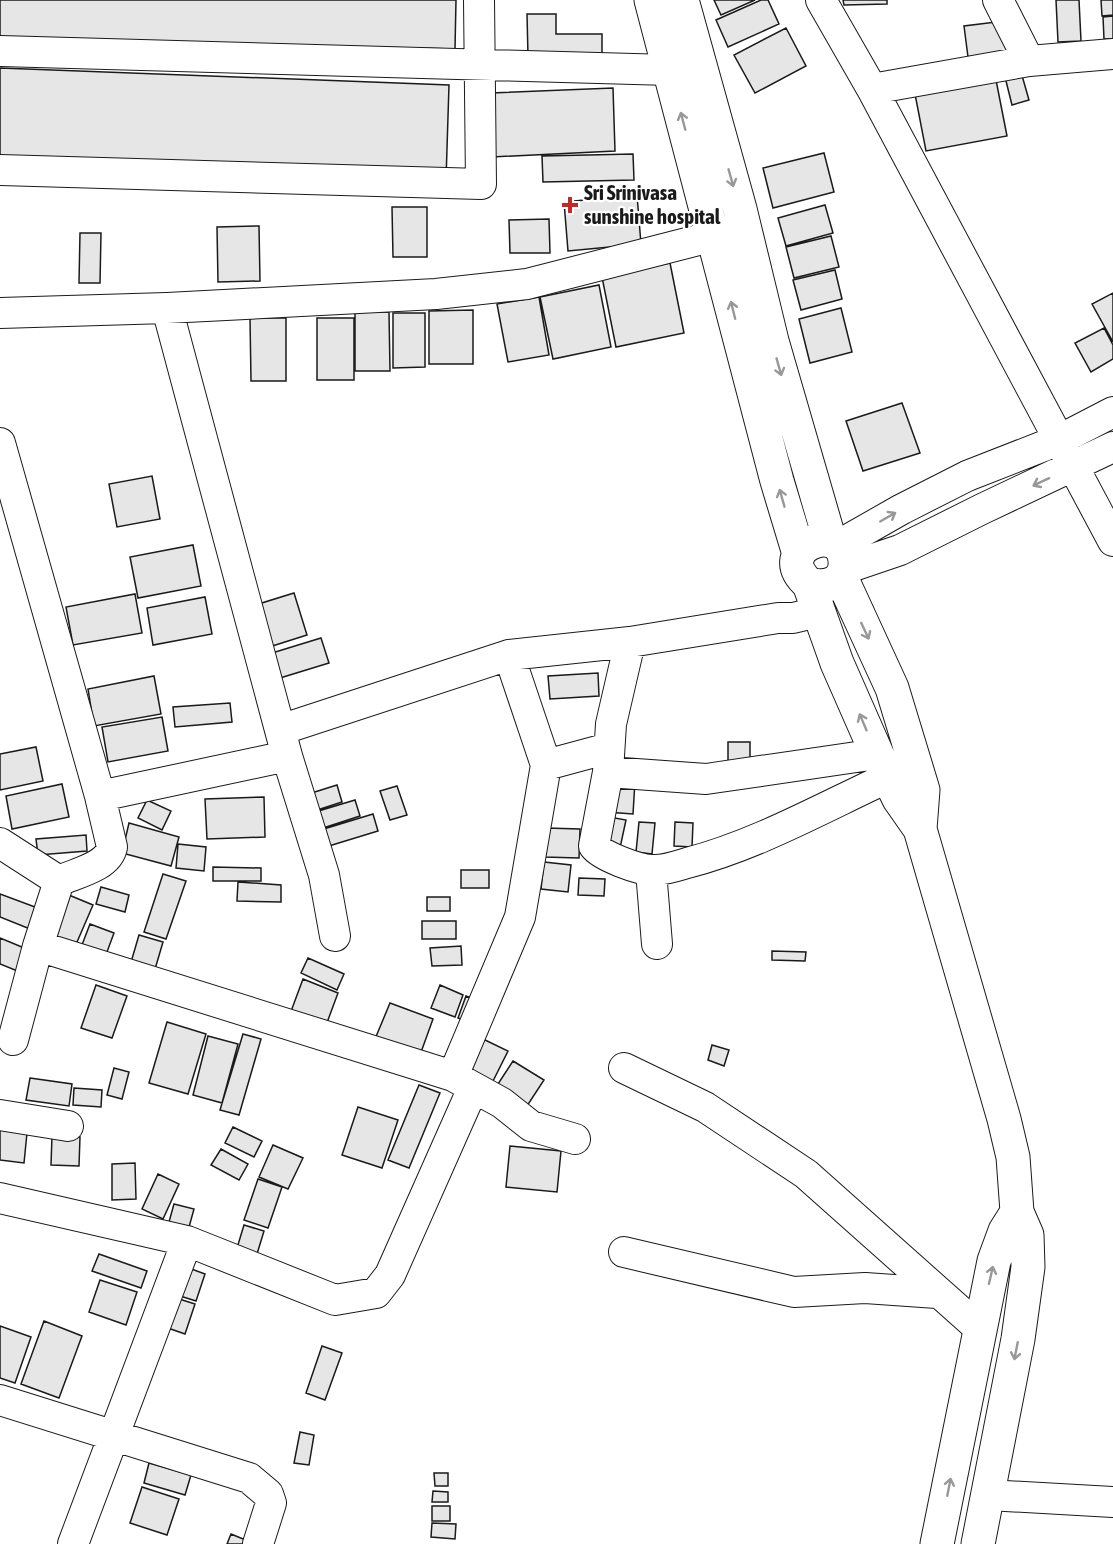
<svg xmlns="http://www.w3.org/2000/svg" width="1113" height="1544" font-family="'Asap Condensed',sans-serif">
  <rect width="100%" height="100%" fill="#fff"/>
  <!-- building -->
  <path fill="#e6e6e6" stroke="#1a1a1a" stroke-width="1.5" d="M0,0h456l-1,49 -455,-11z
    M714,0h41l-34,15z
    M761,0h7l11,24 -51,23 -12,-27z
    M843,0h44v4l-43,1z
    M1056,0h23l2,41 -23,1z
    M1101,0h12v15l-11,1z
    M527,14h29v20h46v21l-74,1z
    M1113,16v23h-9l-1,-22z
    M996,22l13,29 -41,6 -4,-31z
    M786,28l20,38 -51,27 -21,-38z
    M1019,65l10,35 -17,5 -9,-36z
    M0,68l449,17 -3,95 -446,-17z
    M996,80l11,56 -81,15 -11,-57z
    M613,88l2,63 -123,6 -2,-64z
    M824,153l10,39 -61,16 -10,-40z
    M633,154l1,26 -91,2 -1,-26z
    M637,195l4,49 -73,7 -4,-49z
    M825,205l8,28 -47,13 -8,-28z
    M392,207h35v50h-34z
    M549,219l1,34h-40l-1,-33z
    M259,226l1,55 -42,1 -1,-55z
    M80,233h21l-1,50h-21z
    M831,236l8,31 -45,11 -8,-31z
    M670,263l14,70 -68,14 -14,-70z
    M835,270l7,29 -41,11 -8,-30z
    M599,285l12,62 -58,12 -13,-62z
    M1113,293v49l-21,-38z
    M539,297l10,58 -41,7 -11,-58z
    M841,308l11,44 -42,11 -11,-44z
    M473,310v54h-44v-53z
    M355,312h34l1,59h-35z
    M393,313h32v54l-32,1z
    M250,318h36v63h-35z
    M317,318h37v62h-37z
    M1104,328l9,17v14l-22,13 -16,-29z
    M902,403l18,50 -57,18 -17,-50z
    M152,476l8,43 -43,8 -8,-43z
    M193,545l8,41 -63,12 -8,-41z
    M294,593l13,42 -41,13 -14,-42z
    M135,594l7,39 -69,12 -7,-38z
    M205,597l7,37 -59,11 -6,-37z
    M321,638l8,25 -49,15 -8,-25z
    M598,673l1,23 -49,3 -2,-23z
    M154,676l7,38 -67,12 -6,-37z
    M230,703l2,19 -57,5 -2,-20z
    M162,717l6,34 -60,11 -6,-35z
    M728,742h22v24h-22z
    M36,747l7,34 -43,9v-36z
    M608,779l27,2 -2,33 -27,-2z
    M62,784l7,33 -57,12 -6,-33z
    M337,785l5,17 -34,11 -6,-17z
    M397,786l10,29 -17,5 -10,-29z
    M264,797l1,40 -58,2 -2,-40z
    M147,800l24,11 -9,19 -24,-12z
    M355,800l5,16 -43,14 -5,-17z
    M373,814l5,17 -59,18 -5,-17z
    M604,816l22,4 -6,28 -21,-4z
    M639,822l16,1 -3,31 -16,-2z
    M675,822l18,1 -1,24 -18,-1z
    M129,823l50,14 -8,29 -49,-13z
    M546,828l34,1 -1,29 -35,-1z
    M86,835l1,16 -49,4 -2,-16z
    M178,844l28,3 -2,24 -28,-3z
    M544,862l27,3 -3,27 -27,-3z
    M213,867l48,1v13h-48z
    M461,870h28v18h-28z
    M163,874l23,7 -20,58 -22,-7z
    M579,878l26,1 -1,17 -26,-1z
    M238,882l43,3v17l-44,-1z
    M101,887l28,8 -4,17 -29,-8z
    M64,893l29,12 -19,44 -28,-13z
    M0,894l43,16 -8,21 -35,-14z
    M427,897h23v14h-23z
    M422,921h34v18h-34z
    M90,924l24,9 -10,27 -24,-10z
    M139,935l24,7 -10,34 -24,-7z
    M0,938l29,12 -9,22 -20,-8z
    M461,946l1,19 -30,1 -2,-18z
    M772,951l34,1 -1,9 -33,-1z
    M308,958l36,16 -7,16 -36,-17z
    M303,979l35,14 -13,35 -35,-14z
    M96,985l31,11 -15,42 -31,-10z
    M440,985l23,10 -8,22 -24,-9z
    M466,996l13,5 -9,21 -12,-4z
    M390,1003l43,16 -13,36 -45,-16z
    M167,1022l39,12 -18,60 -39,-11z
    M243,1034l18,5 -22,76 -19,-5z
    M208,1036l30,8 -16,59 -29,-8z
    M483,1039l25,12 -16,32 -25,-13z
    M712,1045l17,5 -5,16 -16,-6z
    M513,1061l31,19 -17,26 -31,-19z
    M114,1068l15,4 -7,27 -15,-4z
    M30,1078l42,6 -3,22 -43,-6z
    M419,1085l21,8 -31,75 -21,-8z
    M74,1088l28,2 -1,17 -28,-2z
    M358,1107l40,13 -16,48 -40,-13z
    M233,1127l29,14 -8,16 -29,-14z
    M0,1130l27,3 -3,30 -24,-3z
    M52,1136l28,1 -1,29 -28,-1z
    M273,1145l30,13 -15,31 -29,-12z
    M510,1146l51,5 -4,41 -51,-5z
    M221,1149l27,15 -9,16 -28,-15z
    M135,1163l1,36 -24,1v-36z
    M158,1174l21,10 -16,35 -21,-10z
    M258,1179l24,8 -14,41 -24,-8z
    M174,1204l20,5 -5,18 -20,-5z
    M244,1225l20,6 -7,23 -20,-6z
    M99,1254l48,17 -6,17 -49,-17z
    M186,1267l19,7 -9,27 -19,-6z
    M100,1280l37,12 -11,33 -37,-13z
    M176,1298l19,6 -10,30 -20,-7z
    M44,1321l38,15 -23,62 -38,-14z
    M0,1326l31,11 -16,46 -15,-5z
    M322,1346l20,7 -17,47 -19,-7z
    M300,1432l14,3 -5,30 -15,-2z
    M149,1463l42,12 -6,20 -41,-12z
    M434,1473h14v13h-13z
    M142,1487l37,12 -12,36 -37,-12z
    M433,1491l15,1v10h-16z
    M432,1506h18v15h-18z
    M432,1523l24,1 -1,15 -24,-2z
    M231,1534l22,9 -1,1h-25z"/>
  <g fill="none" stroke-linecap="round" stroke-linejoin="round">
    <!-- minor casing -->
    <g stroke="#1a1a1a" stroke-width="32">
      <path id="minor" d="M821,0l51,89 241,452
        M998,0l31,61
        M0,51l670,19
        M872,89l157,-28 84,-7
        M0,170l481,14 -2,-184
        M0,313l167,-5 269,-14 91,-10 187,-48
        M0,443l100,353 12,51c-4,20 -36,26 -53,34
        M837,546l65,-37 65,-33 92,-36 54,-28
        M844,569l56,-19 82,-41 131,-62
        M630,642l-19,82 -3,48 98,7 171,-25
        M280,730l229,-75 121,-13 148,-24h15l25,-6
        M287,756l37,119 11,61
        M546,765l63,-17
        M608,772l-14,74c7,10 45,24 58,24 11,1 25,-4 35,-7 70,-18 137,-56 202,-86
        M100,796l187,-40 -120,-448
        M0,843l59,38 -21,65 415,130 49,27 29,23 44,13
        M651,871l6,73
        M13,1040l25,-94
        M624,1068l81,39 101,67 173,154
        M453,1076l67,-159 26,-152 -37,-110
        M0,1115l68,11
        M0,1198l187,43 148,59 41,-7 14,-18 83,-187
        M624,1252l170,40 71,-4 72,5
        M0,1400l249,78 19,16 3,9 -13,41
        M988,1495l125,7
        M73,1544l114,-303"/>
    </g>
    <!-- highway casing -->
    <g stroke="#1a1a1a" stroke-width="35">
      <path id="highway" d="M651,0l126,481 22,73
        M682,0l58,209 32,132 58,200
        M841,577l51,111 31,102 -3,39
        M809,584c17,5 38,-1 36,-23 -3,-43 -77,-12 -36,23l28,79 40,91 22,45 21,30 84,290 9,38 4,55 10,23 1,32 -10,72 -40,205
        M937,1544l57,-283 11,-30 12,-19"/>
    </g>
    <!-- minor -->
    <use href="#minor" stroke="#fff" stroke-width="30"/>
    <!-- highway -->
    <use href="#highway" stroke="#fff" stroke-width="33"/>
  </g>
  <!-- one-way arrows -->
  <defs><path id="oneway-shaft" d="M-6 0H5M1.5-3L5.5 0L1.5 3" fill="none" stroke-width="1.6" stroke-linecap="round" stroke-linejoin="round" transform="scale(1.5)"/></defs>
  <g stroke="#989898">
    <use href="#oneway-shaft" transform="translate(683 121) rotate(-105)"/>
    <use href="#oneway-shaft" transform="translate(731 178) rotate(74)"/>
    <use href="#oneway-shaft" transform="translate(733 310) rotate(-104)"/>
    <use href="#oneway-shaft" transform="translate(779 367) rotate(74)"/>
    <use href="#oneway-shaft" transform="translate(1041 482) rotate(155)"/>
    <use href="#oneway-shaft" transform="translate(782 498) rotate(-106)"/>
    <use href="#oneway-shaft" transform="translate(888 517) rotate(-30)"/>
    <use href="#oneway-shaft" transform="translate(865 631) rotate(65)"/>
    <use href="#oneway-shaft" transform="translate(863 722) rotate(-113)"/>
    <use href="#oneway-shaft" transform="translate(991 1275) rotate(-77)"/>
    <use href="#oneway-shaft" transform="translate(1016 1351) rotate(101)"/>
    <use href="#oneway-shaft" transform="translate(949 1487) rotate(-79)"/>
  </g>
  <!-- markers -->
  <path fill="#c62828" stroke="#fff" stroke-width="2" d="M567 196h6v6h6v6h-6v6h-6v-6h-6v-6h6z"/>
  <g text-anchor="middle" stroke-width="4.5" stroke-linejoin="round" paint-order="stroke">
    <!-- poi labels -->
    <g font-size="21" font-weight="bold" fill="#1a1a1a" stroke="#fff" text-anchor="start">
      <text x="584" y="200">Sri Srinivasa<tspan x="584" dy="24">sunshine hospital</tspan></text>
    </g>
  </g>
</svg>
